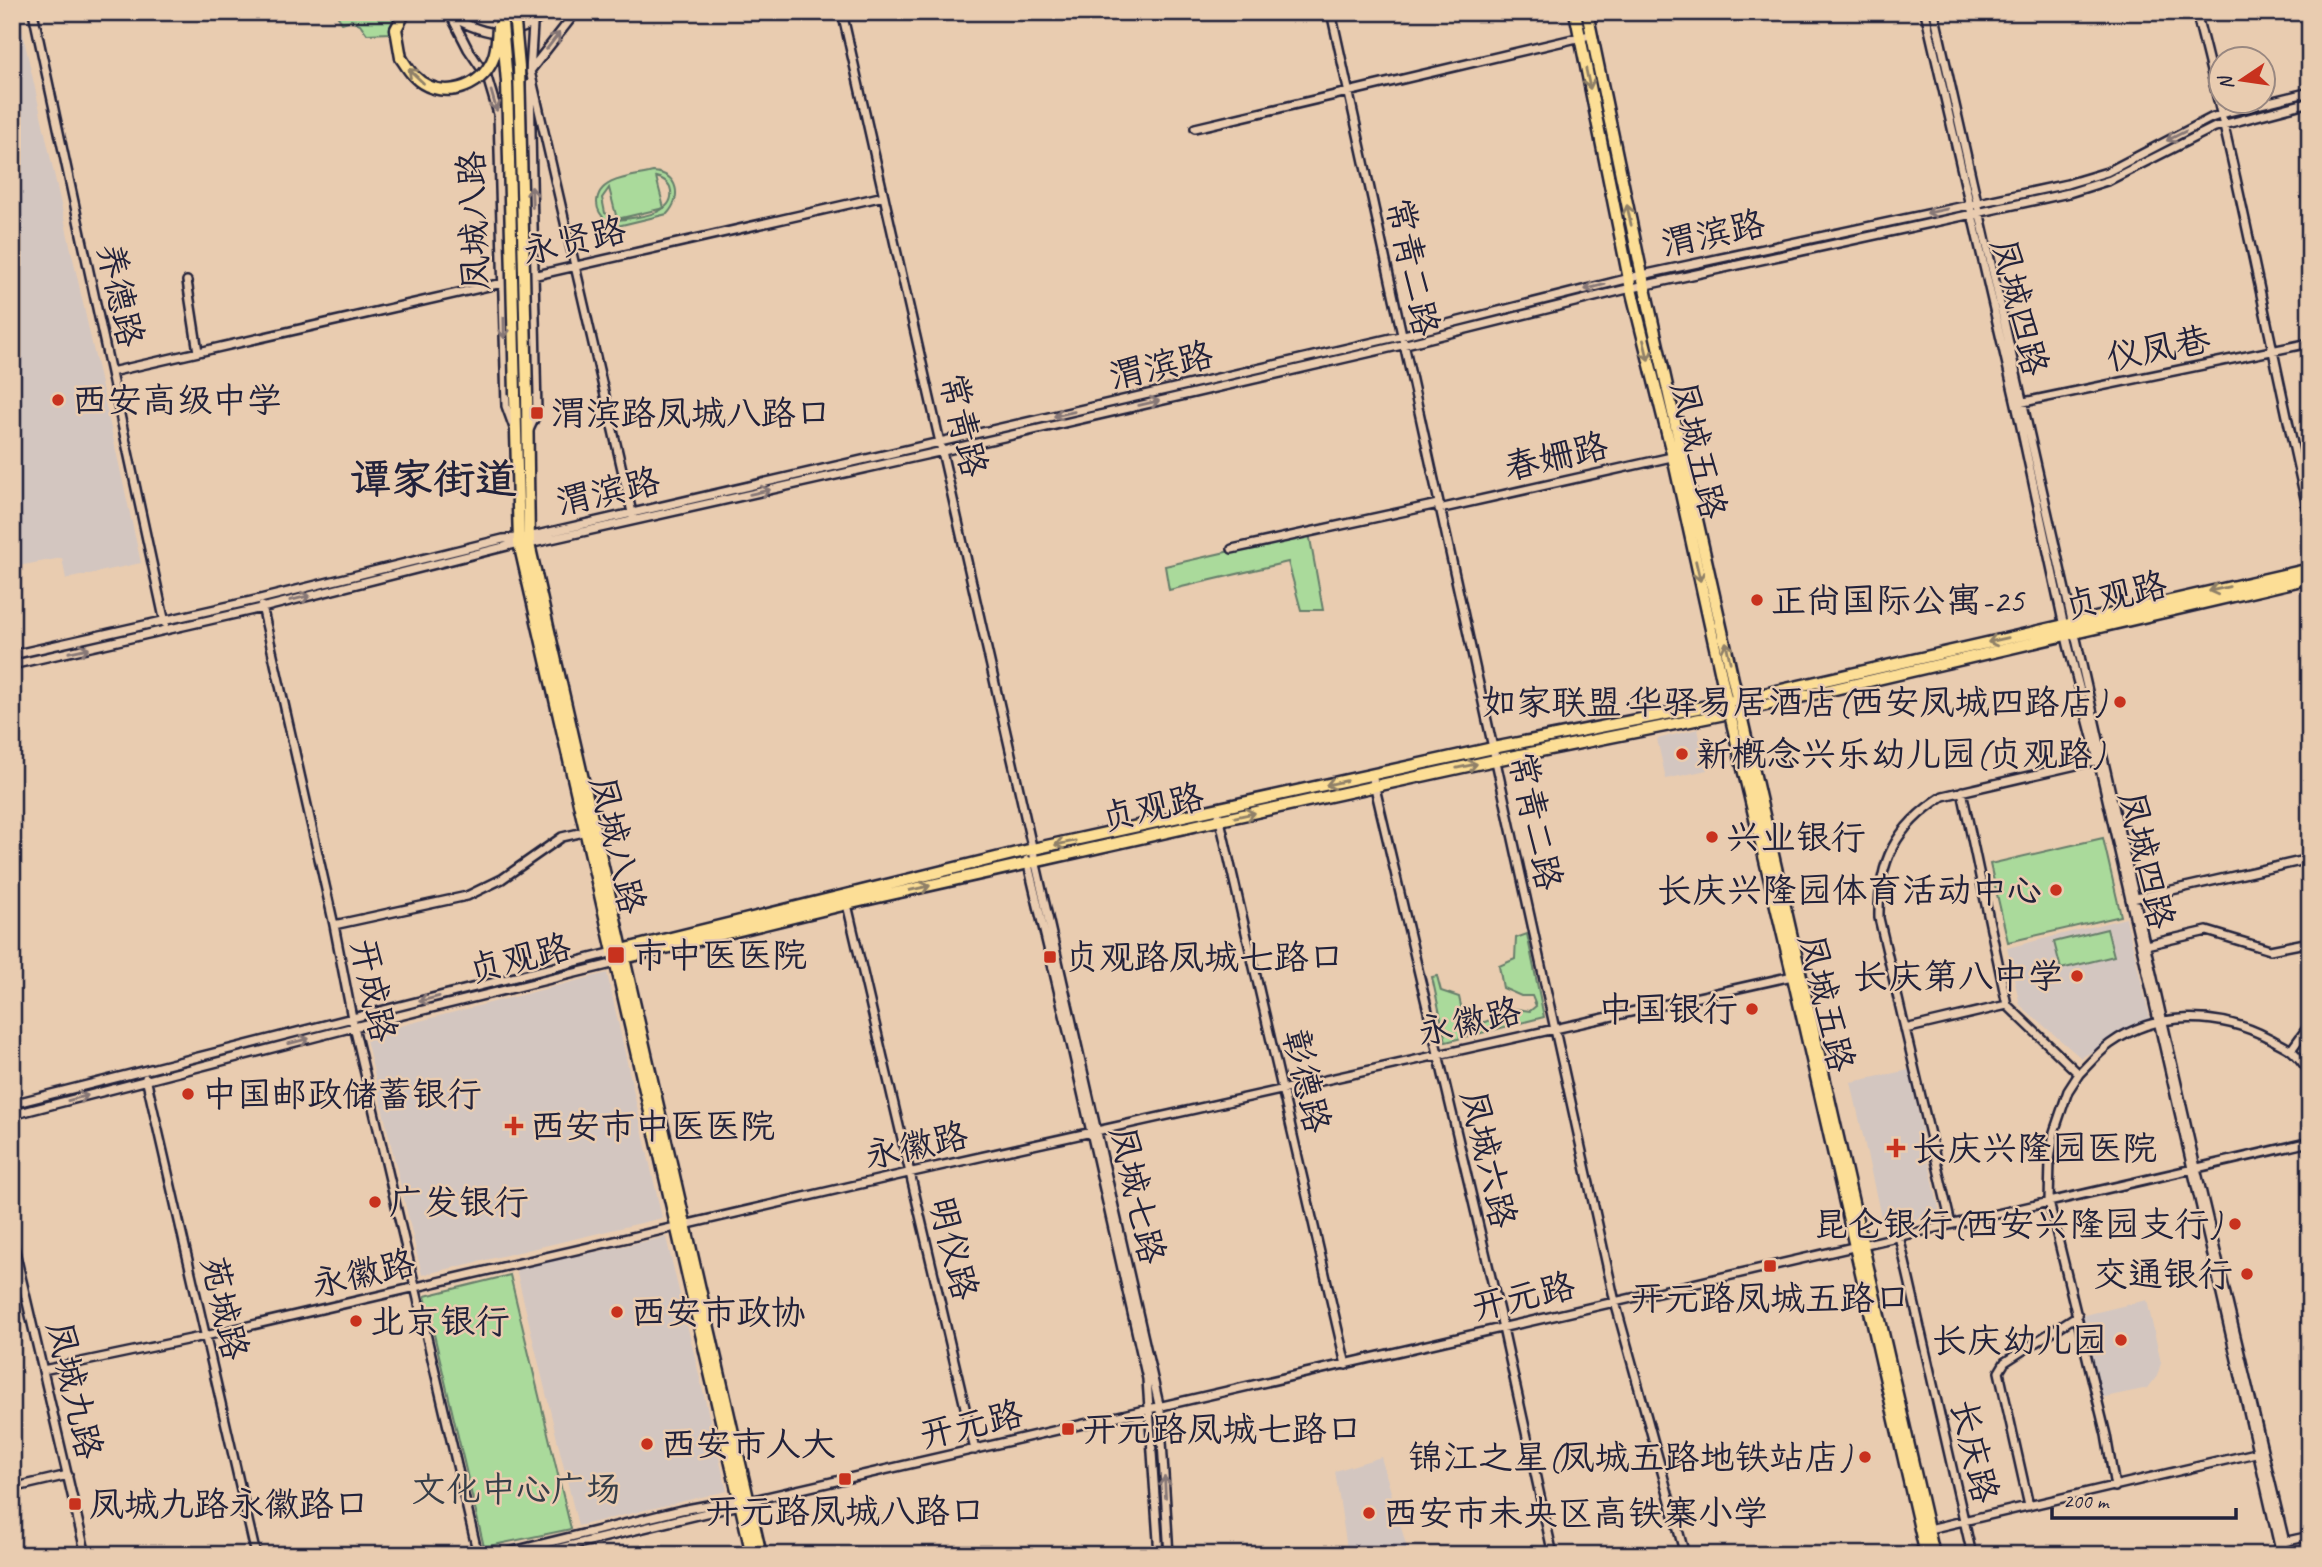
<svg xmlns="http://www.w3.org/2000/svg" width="2322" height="1567" font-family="Caveat,'LXGW WenKai TC',sans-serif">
  <rect width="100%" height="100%" fill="#e9ccb0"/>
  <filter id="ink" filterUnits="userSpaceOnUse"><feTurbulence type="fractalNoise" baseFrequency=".0143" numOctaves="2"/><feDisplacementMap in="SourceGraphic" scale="14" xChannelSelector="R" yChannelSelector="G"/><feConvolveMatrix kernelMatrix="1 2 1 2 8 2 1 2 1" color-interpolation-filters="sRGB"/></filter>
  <g filter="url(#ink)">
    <!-- built -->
    <path fill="#d3c6c0" d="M12,12h6l123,551 -75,16 -4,-21 -50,9z
      M1698,729l9,41 -41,9 -9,-40z
      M2126,918l24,100 -69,40 -61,-53 -13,-57z
      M607,973l55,245 -240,57 -57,-240z
      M1909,1070l31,144 -57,12 -32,-144z
      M666,1237l61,254 -149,35 -62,-257z
      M2147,1300l14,63 -4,13 -9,12 -48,10 -19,-82z
      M1381,1457l28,98h-61l-13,-84z"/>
    <!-- green -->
    <path fill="#aada9b" stroke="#667e6b" stroke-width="2" fill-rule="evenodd" d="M335,12h62l-7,21 -23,1 -7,-10 -9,-4 -9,3z
      M653,172c26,2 29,26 14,42l-62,15 -2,-5 5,-2c-6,-5 -11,-11 -11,-19 0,-26 38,-26 56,-31zM656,177c8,2 14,6 15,14 4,25 -37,26 -53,29l-13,-7 -3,-15 7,-10 8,31 47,-11z
      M1309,533l14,77h-22l-13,-48 -119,28 -4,-24z
      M2103,838l18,78 -113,26 -18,-78z
      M2107,929l7,27 -53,13 -7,-27z
      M1527,934l17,83 -98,25 -14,-65 5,-1 4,15 18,6 5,22c22,8 27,1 45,-11l21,3 6,-5 -4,-10h-11l-18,-8 -4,-22 16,-7 1,-21z
      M510,1275l61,254 -87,18 -59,-251z"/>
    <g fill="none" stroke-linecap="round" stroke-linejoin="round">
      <!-- minor casing -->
      <g stroke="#22223b" stroke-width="12">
        <path id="minor" d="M33,12l132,611
          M441,12c42,21 67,34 107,0
          M449,12l19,37 19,28 11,37 8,292 8,22
          M576,12l-46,59 103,446
          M842,12l318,1397 9,146
          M1331,12l284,1290 70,253
          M1925,12l91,392 52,241 30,115 183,795
          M1934,12l262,1156 92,387
          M2196,12c44,168 75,339 114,508
          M530,72l3,-47
          M1195,128l395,-93
          M187,281l11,71
          M111,372l773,-176
          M2019,403l291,-60
          M529,430l8,-17 -7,-329
          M1439,509l237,-53
          M1232,549l206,-45
          M262,606l72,319 18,93 126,537
          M12,655l248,-56 243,-60 25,-2 872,-201 242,-61 425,-91 40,-12 104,-54 17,-6 82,-20
          M12,665l250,-57 257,-65 10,1 414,-93 459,-106 221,-55 446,-97 41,-13 105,-53 95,-25
          M1372,775l131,553 50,227
          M1962,791l45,214 72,69 -11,17 -14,41 -4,28 -1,42 57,233 9,52
          M1219,816l127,549
          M1027,860l45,188 75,331 12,176
          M2132,899l178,-40
          M846,900l129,550
          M334,925l133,-29 35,-17 60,-42 26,-6
          M2146,945l61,-14 63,19 40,-8
          M1905,1029l102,-24
          M2291,1050l19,-26
          M2079,1074c10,-10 20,-22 31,-30 47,-34 110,-32 159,-6 7,4 17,8 23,13 7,6 12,14 18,21
          M146,1078l110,477
          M12,1104l602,-152
          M12,1115l342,-88 262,-64
          M1951,1224l-72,-306c-1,-57 16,-91 64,-122l155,-36
          M1899,1236l73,319
          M12,1238l74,317
          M43,1370l162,-34 703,-163 889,-198
          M12,1488l56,-13
          M2029,1506l-30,-134 6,-10 73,-47
          M1929,1529l331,-77
          M2283,1542l27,-6
          M497,1555l184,-45 60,-11
          M531,1555l209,-50 9,-4c520,-118 1040,-239 1561,-359
          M1912,1555l13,-6"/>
      </g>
      <!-- major casing -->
      <g stroke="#22223b" stroke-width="15">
        <path id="major" d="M1575,12l56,277 42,168 54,245 66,275 133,578
          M1587,12l55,263 98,436 194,844
          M401,58l-5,-29 9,-17
          M515,394l4,149 233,1012
          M527,395l2,149 232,1011
          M614,952l419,-103 460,-101 245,-48 572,-131
          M616,963l8,-5 223,-54 373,-84 275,-60 245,-49 570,-133"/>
      </g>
      <!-- minor -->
      <use href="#minor" stroke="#e9ccb0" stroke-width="7"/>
      <!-- major -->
      <use href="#major" stroke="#fcde96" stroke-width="10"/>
      <!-- major-bridge casing -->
      <g stroke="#22223b" stroke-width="15" stroke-linecap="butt">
        <path id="major-bridge" d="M501,12l6,70 8,312
          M514,12l5,56 8,327
          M401,58c4,6 8,13 13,18 22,23 61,16 76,-11 7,-11 7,-26 8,-38"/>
      </g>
      <!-- major-bridge -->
      <use href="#major-bridge" stroke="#fcde96" stroke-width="10"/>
    </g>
    <!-- one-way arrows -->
    <defs><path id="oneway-shaft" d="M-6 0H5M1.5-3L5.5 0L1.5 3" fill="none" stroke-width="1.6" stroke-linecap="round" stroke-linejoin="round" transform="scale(1.75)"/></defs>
    <g stroke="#867776">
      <use href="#oneway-shaft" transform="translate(553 41) rotate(-52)"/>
      <use href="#oneway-shaft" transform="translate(494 101) rotate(74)"/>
      <use href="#oneway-shaft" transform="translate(2176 136) rotate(153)"/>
      <use href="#oneway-shaft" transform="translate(532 197) rotate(-92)"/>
      <use href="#oneway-shaft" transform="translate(1937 211) rotate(168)"/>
      <use href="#oneway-shaft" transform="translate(1595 287) rotate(166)"/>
      <use href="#oneway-shaft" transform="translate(504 328) rotate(89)"/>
      <use href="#oneway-shaft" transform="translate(1149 403) rotate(-13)"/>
      <use href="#oneway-shaft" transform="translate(1064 414) rotate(167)"/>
      <use href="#oneway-shaft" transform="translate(760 492) rotate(-13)"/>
      <use href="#oneway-shaft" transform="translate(300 598) rotate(-14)"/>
      <use href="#oneway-shaft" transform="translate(79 650) rotate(-13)"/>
      <use href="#oneway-shaft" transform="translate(429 999) rotate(166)"/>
      <use href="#oneway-shaft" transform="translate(299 1041) rotate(-14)"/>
      <use href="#oneway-shaft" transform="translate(78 1098) rotate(-15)"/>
      <use href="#oneway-shaft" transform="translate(1165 1487) rotate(-93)"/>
    </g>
    <g stroke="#8f8068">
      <use href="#oneway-shaft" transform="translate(416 76) rotate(-136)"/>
      <use href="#oneway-shaft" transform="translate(1588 79) rotate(78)"/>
      <use href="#oneway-shaft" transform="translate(1629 215) rotate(-102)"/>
      <use href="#oneway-shaft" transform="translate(1646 350) rotate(76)"/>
      <use href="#oneway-shaft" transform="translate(1698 571) rotate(77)"/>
      <use href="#oneway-shaft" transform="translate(2219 589) rotate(167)"/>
      <use href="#oneway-shaft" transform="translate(1998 640) rotate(167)"/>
      <use href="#oneway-shaft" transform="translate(1728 652) rotate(-102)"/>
      <use href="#oneway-shaft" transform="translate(1467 766) rotate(-12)"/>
      <use href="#oneway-shaft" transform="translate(1336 783) rotate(167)"/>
      <use href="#oneway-shaft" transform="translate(1245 815) rotate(-12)"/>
      <use href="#oneway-shaft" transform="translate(1065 843) rotate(168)"/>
      <use href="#oneway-shaft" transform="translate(920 888) rotate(-13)"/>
    </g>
  </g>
  <!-- markers -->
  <g fill="#c8321e" stroke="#e9ccb0" stroke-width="2.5">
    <circle cx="58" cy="400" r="7"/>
    <rect x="530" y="406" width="14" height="14" rx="3.5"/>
    <circle cx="1757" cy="600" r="7"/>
    <circle cx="2120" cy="702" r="7"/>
    <circle cx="1682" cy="754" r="7"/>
    <circle cx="1712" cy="837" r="7"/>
    <circle cx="2056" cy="890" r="7"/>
    <rect x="607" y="946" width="18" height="18" rx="3.5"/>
    <rect x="1043" y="950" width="14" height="14" rx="3.5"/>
    <circle cx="2077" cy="976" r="7"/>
    <circle cx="1752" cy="1009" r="7"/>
    <circle cx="188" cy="1094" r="7"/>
    <path d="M510.5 1115.5h7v7h7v7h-7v7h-7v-7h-7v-7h7z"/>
    <path d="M1892.5 1137.5h7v7h7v7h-7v7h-7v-7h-7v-7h7z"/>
    <circle cx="375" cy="1202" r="7"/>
    <circle cx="2235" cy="1224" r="7"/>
    <rect x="1763" y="1259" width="14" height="14" rx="3.5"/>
    <circle cx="2247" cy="1274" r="7"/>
    <circle cx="617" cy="1312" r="7"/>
    <circle cx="356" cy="1321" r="7"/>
    <circle cx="2121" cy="1340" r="7"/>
    <rect x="1061" y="1422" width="14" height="14" rx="3.5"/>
    <circle cx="647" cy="1444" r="7"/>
    <circle cx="1865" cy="1457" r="7"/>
    <rect x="838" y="1472" width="14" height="14" rx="3.5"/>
    <rect x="68" y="1497" width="14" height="14" rx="3.5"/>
    <circle cx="1369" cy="1513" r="7"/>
  </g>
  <g text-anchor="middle" stroke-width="5" stroke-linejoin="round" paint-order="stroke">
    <!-- street labels -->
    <g font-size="35" fill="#22223b" stroke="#e9ccb0">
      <text transform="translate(473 221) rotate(-92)" y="12">凤城八路</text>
      <text transform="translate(1713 233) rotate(-12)" y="12">渭滨路</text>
      <text transform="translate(574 240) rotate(-13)" y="12">永贤路</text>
      <text transform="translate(1413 267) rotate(78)" y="12">常青二路</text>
      <text transform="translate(121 295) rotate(78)" y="12">养德路</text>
      <text transform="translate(2020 307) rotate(76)" y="12">凤城四路</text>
      <text transform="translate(2158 348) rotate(-11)" y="12">仪凤巷</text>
      <text transform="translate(1161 365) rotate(-13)" y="12">渭滨路</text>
      <text transform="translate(964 425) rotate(77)" y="12">常青路</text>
      <text transform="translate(1699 450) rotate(77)" y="12">凤城五路</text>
      <text transform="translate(1556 456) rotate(-13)" y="12">春姗路</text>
      <text transform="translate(608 491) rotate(-13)" y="12">渭滨路</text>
      <text transform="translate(2115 595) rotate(-13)" y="12">贞观路</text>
      <text transform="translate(1152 807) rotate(-13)" y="12">贞观路</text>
      <text transform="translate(1536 821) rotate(78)" y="12">常青二路</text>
      <text transform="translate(618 845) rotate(77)" y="12">凤城八路</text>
      <text transform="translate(2147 860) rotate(77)" y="12">凤城四路</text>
      <text transform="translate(519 958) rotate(-14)" y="12">贞观路</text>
      <text transform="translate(374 990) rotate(78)" y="12">开成路</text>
      <text transform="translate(1827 1003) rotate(77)" y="12">凤城五路</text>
      <text transform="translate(1469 1021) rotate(-13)" y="12">永徽路</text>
      <text transform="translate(1307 1081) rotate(77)" y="12">彰德路</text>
      <text transform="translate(916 1145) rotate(-12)" y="12">永徽路</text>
      <text transform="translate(1489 1159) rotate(77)" y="12">凤城六路</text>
      <text transform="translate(1138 1195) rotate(77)" y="12">凤城七路</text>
      <text transform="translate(954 1248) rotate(76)" y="12">明仪路</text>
      <text transform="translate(363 1273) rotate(-13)" y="12">永徽路</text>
      <text transform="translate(1523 1296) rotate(-13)" y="12">开元路</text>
      <text transform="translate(225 1308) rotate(77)" y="12">苑城路</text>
      <text transform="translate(75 1390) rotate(77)" y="12">凤城九路</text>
      <text transform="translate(971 1424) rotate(-13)" y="12">开元路</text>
      <text transform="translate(1975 1451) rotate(77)" y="12">长庆路</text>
    </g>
    <!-- poi labels -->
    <g font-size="35" fill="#22223b" stroke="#e9ccb0" text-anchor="start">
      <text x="72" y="412">西安高级中学</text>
      <text x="551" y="425">渭滨路凤城八路口</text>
      <text x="1771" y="612">正尚国际公寓-25</text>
      <text x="2106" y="714" text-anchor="end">如家联盟·华驿易居酒店(西安凤城四路店)</text>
      <text x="1696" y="766">新概念兴乐幼儿园(贞观路)</text>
      <text x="1726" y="849">兴业银行</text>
      <text x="2042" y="902" text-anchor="end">长庆兴隆园体育活动中心</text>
      <text x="632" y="967">市中医医院</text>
      <text x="1064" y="969">贞观路凤城七路口</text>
      <text x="2063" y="988" text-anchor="end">长庆第八中学</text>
      <text x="1738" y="1021" text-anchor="end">中国银行</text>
      <text x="202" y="1106">中国邮政储蓄银行</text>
      <text x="530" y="1138">西安市中医医院</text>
      <text x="1912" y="1160">长庆兴隆园医院</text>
      <text x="389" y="1214">广发银行</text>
      <text x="2221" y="1236" text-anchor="end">昆仑银行(西安兴隆园支行)</text>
      <text x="2233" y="1286" text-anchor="end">交通银行</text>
      <text x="1770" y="1310" text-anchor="middle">开元路凤城五路口</text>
      <text x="631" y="1324">西安市政协</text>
      <text x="370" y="1333">北京银行</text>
      <text x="2107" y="1352" text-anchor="end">长庆幼儿园</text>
      <text x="1082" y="1441">开元路凤城七路口</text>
      <text x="661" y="1456">西安市人大</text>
      <text x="1851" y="1469" text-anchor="end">锦江之星(凤城五路地铁站店)</text>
      <text x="89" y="1516">凤城九路永徽路口</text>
      <text x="845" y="1523" text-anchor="middle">开元路凤城八路口</text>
      <text x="1383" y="1525">西安市未央区高铁寨小学</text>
    </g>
    <!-- park labels -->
    <g font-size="35" fill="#363e49" stroke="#e9ccb0">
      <text x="516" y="1501">文化中心广场</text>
    </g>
    <!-- district labels -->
    <g font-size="42" font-weight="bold" fill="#22223b" stroke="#e9ccb0">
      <text x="433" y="493">谭家街道</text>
    </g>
  </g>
  <!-- margin -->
  <rect width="2322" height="1567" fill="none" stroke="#e9ccb0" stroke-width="42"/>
  <rect x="21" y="21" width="2280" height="1525" fill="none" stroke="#22223b" stroke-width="2.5" filter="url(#ink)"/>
  <!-- north arrow -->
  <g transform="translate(2242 80) rotate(257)"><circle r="33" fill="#e9ccb0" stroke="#998881" stroke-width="2"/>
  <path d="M0-5L12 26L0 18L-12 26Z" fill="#c8321e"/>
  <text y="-10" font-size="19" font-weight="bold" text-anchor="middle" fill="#22223b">N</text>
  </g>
  <!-- scale -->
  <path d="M2052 1508v10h184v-10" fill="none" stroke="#22223b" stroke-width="3.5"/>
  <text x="2063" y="1508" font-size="21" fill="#22223b" stroke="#e9ccb0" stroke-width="5" paint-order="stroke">200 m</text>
</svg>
